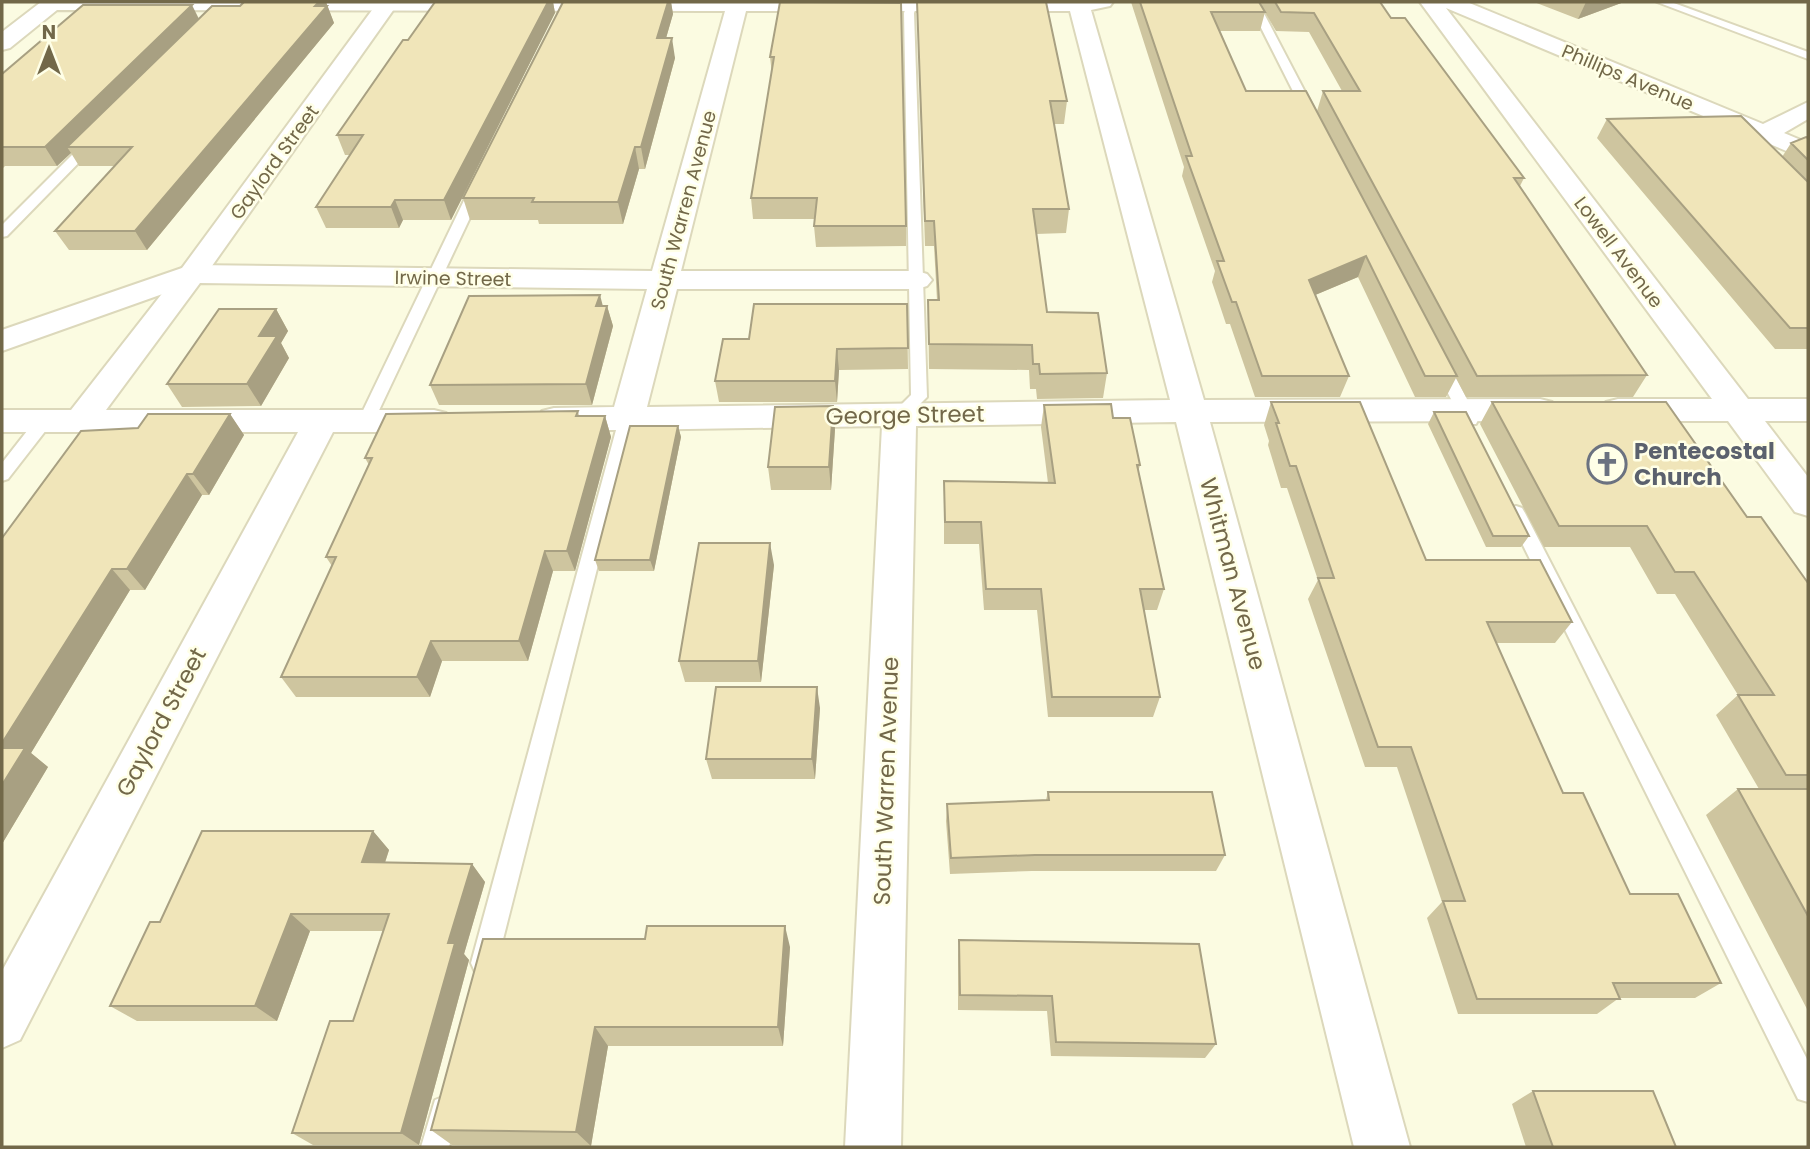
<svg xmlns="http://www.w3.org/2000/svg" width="1810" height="1149" font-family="Poppins,sans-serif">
  <rect width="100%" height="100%" fill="#fbfbe1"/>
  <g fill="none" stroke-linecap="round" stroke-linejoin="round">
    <!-- service casing -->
    <g stroke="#dcd8bb" stroke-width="4">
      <path id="service" d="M908,2h10l-4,11 13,384 -22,22 -6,2 -8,-6 20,-20 -7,-382z
        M1248,2h10l58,111 -2,3 -10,-3z
        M1657,2h14l137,50v7z
        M93,137l6,4 -2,3 -90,92 -5,1v-12l87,-87z
        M477,184l7,4 -110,233 -8,6 -6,-2 -2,-4 112,-233z
        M1440,358l8,5 30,57 -2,4h-12l-2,-4 -30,-57z
        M627,413l8,6 -138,544 -4,9 -9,4 -9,-4 -4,-9 148,-544z
        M44,415l8,6 -2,4 -42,54 -6,2v-18l36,-46z
        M1516,506l6,2 3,5 283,548v41l-10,-3 -291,-586 3,-5z
        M445,1096l10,4 4,10 -10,37h-28l14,-47z"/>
    </g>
    <!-- minor casing -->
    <g stroke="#dcd8bb" stroke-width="4">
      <path id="minor" d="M41,2h1072l-3,4 -19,4 113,390 336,-1 12,3 5,8 -5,8 -12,3 -330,1 200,725h-56l-178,-725 -260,4 -15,721h-56l37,-721 -255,4h-73l-12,-3 -5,-8 5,-8 12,-3 60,-1 33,-118 -447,-6 -94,127h328l12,3 5,8 -5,8 -12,3h-101l-313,608 -18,8v-77l296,-539h-296v-22h69l111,-142 10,-3 460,6 73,-260 -668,-1 -47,38 -8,2v-18zM746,11h324l100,389 -523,7 30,-118h240l10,-3 5,-6 -5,-6 -10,-3h-236z
        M1420,2h47l296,122 45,-22v17l-24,14 24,10v17l-362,-152 302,391h60v22h-43l43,56v39l-13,-4 -67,-91h-110l-12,-3 -5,-8 5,-8 12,-3h94z"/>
    </g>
    <!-- tertiary casing -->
    <g stroke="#dcd8bb" stroke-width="4">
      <path id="tertiary" d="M378,2h21l-197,278 -200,71v-21l180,-62z"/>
    </g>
    <!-- service -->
    <use href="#service" fill="#fff" fill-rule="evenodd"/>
    <!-- minor -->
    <use href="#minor" fill="#fff" fill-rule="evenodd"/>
    <!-- tertiary -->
    <use href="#tertiary" fill="#fff" fill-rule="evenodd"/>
  </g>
  <!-- wall -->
  <path fill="#cec59f" d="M244,2h82l8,21 -187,227h-78l-14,-19 59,-65h-35l-8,-13 -14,13h-52l-3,3v-95l197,-56 41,-12z
    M435,2h118l2,11 -104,207h-48l-4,8h-73l-10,-21 35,-52h-6l-8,-20 71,-95z
    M563,2h108l2,12 -7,24 9,20 -30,111h-6l-16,55h-84l-1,-4h-68l-7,-22z
    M780,2h51l75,224v20l-90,1 -2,-21 1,-7h-62l-2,-21 21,-124 -2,-17z
    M917,2l150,99 -3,23h-10l15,85 -3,24 -30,1 11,78 60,61 -4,25 -66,1 -1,-10h-6l-1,-19 -100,-1 -1,-69h9l-3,-54h-9z
    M1131,2h128l6,10 -5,19h-40l26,60 103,81 -32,-61 6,-20h19l-33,-59 -33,-1 -17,-29h121l11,16 133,160 -4,8 127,189 -14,22h-167l-10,-19 -10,19h-31l-57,-120 -43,18 34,81 -9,21h-85l-25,-73h-4l-14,-42 3,-11 -33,-95 2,-9z
    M1534,2h90l-46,17z
    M1607,119l175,38 9,-14 17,-5v211h-33l-178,-211z
    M907,304l1,65 -69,1 -2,32h-118l-4,-21 34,-42z
    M603,306h4l6,20 -21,79h-153l-9,-20z
    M276,309l12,22 -7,12 8,15 -28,48 -79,1 -15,-23z
    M1271,402l155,158 146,62 -17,21h-59l67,150 67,101 91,89 -26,15h-76l-22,16h-139l-31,-96 15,-16 -45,-135h-32l-57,-168 10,-19 -31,-92h-6l-13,-43 1,-4 -5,-16z
    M1492,402l255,115 61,66v428l-102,-196 32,-26h21l-43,-74 22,-20 -63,-101h-18l-27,-47h-86l-64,-123z
    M1044,405l69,13 27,47 -2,7 26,117 -7,21h-13l16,87 -7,20h-105l-11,-107h-53l-5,-66h-35v-63l104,2 -7,-56z
    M578,411l1,5h26l6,21 -36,134h-22l-25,90h-86l-12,36h-134l-15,-20 51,-111 -6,-9 43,-92 -4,-7z
    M1434,412l95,124 -8,11h-35l-58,-123z
    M230,414l14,21 -35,60h-7l-57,95h-15l-99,163 17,14 -46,77v-306z
    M678,426l3,11 -27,134h-55l-4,-11z
    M835,429l-4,61h-60l-3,-23z
    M774,565l-13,117h-76l-6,-21z
    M820,708l-5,71h-103l-6,-20z
    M1048,792l177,63 -9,16h-184l-82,3 -4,-53 1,-17 99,-4z
    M373,831l16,19 -4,13 87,1 13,18 -21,72 5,6 -50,185h-106l-21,-12 61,-112 30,-90h-73l-33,90h-140l-27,-15 50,-84z
    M483,939l307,8 -7,99h-175l-17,100 -139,-1 -21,-15z
    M959,940l257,104 -11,14 -154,-2 -4,-45 -89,-1v-54z
    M1533,1091l143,56h-150l-14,-43z"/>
  <!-- shaded-wall -->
  <path fill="#a8a082" d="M319,2h7l8,21 -187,227 -12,-19z
    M548,2h5l2,11 -104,207 -7,-20z
    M668,2h3l2,12 -13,45 -3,-21z
    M1586,2h38l-46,17z
    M192,5l9,18 -134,124 4,6 -14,13 -12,-19z
    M672,38l3,20 -30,111 -4,-22z
    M635,147l4,22 -16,55 -5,-22z
    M395,200l8,20 -4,8 -8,-21z
    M1366,256l-8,21 -57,24 8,-21z
    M600,295l5,19 2,-8 6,20 -21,79 -6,-21 10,-78z
    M276,309l12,22 -7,12 8,15 -28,48 -14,-22 12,-48z
    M837,349l2,21 -2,32 -2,-21z
    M833,406l2,23 -4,61 -2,-23z
    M230,414l14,21 -35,60 -16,-21z
    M605,416l6,21 -36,134 -8,-20z
    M678,426l3,11 -27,134 -4,-11z
    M187,474l15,21 -57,95 -18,-21z
    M770,543l4,22 -13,117 -3,-21z
    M545,551l8,20 -25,90 -9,-20z
    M112,569l18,21 -99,163 17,14 -46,77v-101z
    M431,641l11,20 -12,36 -13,-20z
    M817,687l3,21 -5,71 -3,-20z
    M373,831l16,19 -10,30 -17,-18z
    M472,864l13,18 -21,72 5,6 -50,185 -18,-12 47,-190z
    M291,914l19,17 -33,90 -22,-15z
    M785,926l5,21 -7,99 -5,-19z
    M595,1027l13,19 -17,100 -15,-14z"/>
  <!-- building -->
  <path fill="#f0e5b9" stroke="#a8a082" stroke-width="2" d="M244,2h75l-4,4h12l-192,225h-80l77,-84h-65l145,-141h28z
    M435,2h113l-104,198h-49l-4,7h-75l47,-72h-26l66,-95h5z
    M563,2h105l-11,36h15l-31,109h-6l-17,55h-86l2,-4h-71z
    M780,2l121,1 5,223h-92l3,-28h-66l23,-141h-4z
    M917,2h129l21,99h-17l19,108h-36l14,103 51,1 9,60 -67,1 -1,-10h-6l-1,-19 -103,-1 -1,-44h11l-5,-79h-9z
    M1140,2h119l6,10h-54l35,79h60l151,285h-32l-59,-120 -57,24 40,96h-87l-26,-74h-4l-15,-41h7l-38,-105h6z
    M1275,2h105l11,16h14l119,160h-10l133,197 -170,1 -154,-285h37l-46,-78 -33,-1z
    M83,5h109l-147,142h-43v-73z
    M1741,116l67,66v146h-18l-183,-209z
    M1806,137l2,1v22l-17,-17z
    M600,295l-4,11h11l-21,78 -156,1 39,-89z
    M754,304h153l1,44 -71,1 -2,32h-120l8,-42h26z
    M219,309h57l-17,27h18l-30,48h-80z
    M1271,402h89l66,158h114l32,62h-85l76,171h20l47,101h48l43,89h-108l7,16h-143l-34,-98h22l-54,-154h-33l-60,-169h16l-38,-112h-6l-14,-43h3z
    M1492,402h174l81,115h14l47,66v192h-22l-48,-80h36l-80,-123h-19l-28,-46h-88z
    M1111,404l2,14h17l10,47h-3l27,124h-24l20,108h-108l-11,-108h-55l-5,-67h-36l-1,-41 111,2 -11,-78z
    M833,406l-4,61h-61l7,-60z
    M578,411l-2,5h29l-38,135h-22l-26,90h-88l-14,36h-136l55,-120h-10l46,-99h-7l21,-44z
    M1434,412h32l63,124h-36z
    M148,414h82l-37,60h-6l-60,95h-15l-110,174v-205l79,-107 57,-3z
    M630,426h48l-28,134h-55z
    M699,543h71l-12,118h-79z
    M716,687h101l-5,72h-106z
    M2,748h23l-23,37z
    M1738,789h70v127z
    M1048,792h164l13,63h-190l-84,3 -4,-54 102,-4z
    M202,831h171l-11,31 110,2 -24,79h7l-54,190h-109l38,-112h23l36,-107h-98l-36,92h-145l40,-84h10z
    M647,926h138l-7,101h-183l-19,105 -145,-2 52,-191h162z
    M959,940l240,4 17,100 -160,-2 -4,-46 -92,-1z
    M1533,1091h120l23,56h-123z"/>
  <!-- icons -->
  <defs>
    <g id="church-ring" transform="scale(2.0125)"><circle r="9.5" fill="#ffffe7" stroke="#6b7280" stroke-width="1.5"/><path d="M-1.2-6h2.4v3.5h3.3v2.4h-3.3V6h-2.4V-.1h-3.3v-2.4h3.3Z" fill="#6b7280"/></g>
  </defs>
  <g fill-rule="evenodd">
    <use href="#church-ring" x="1607" y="464"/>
  </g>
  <g text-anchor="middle" stroke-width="5" stroke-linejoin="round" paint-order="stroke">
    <!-- far-street labels -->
    <g font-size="19" fill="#726849" stroke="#ffffe7">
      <text transform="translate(1628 77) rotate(23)" y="7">Phillips Avenue</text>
      <text transform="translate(274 162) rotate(-54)" y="7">Gaylord Street</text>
      <text transform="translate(683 210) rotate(-75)" y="7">South Warren Avenue</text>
      <text transform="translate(1619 252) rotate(53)" y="7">Lowell Avenue</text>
      <text transform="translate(453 278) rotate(1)" y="7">Irwine Street</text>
    </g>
    <!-- street labels -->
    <g font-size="23" fill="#726849" stroke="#ffffe7">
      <text transform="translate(905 415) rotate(-1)" y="8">George Street</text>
      <text transform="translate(1233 574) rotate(75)" y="8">Whitman Avenue</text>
      <text transform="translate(161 722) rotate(-62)" y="8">Gaylord Street</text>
      <text transform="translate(886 781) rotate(-88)" y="8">South Warren Avenue</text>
    </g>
    <!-- worship labels -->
    <g font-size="23" font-weight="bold" fill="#5b616d" stroke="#ffffe7" text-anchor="start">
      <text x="1634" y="459">Pentecostal<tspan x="1634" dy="26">Church</tspan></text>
    </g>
  </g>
  <!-- border -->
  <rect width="1810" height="1149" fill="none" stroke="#726849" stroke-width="7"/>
  <!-- north arrow -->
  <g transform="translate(49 49)" stroke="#ffffe7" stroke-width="5" paint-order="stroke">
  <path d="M0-5L12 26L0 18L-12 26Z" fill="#726849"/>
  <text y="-10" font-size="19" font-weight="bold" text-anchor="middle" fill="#726849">N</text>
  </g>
</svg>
